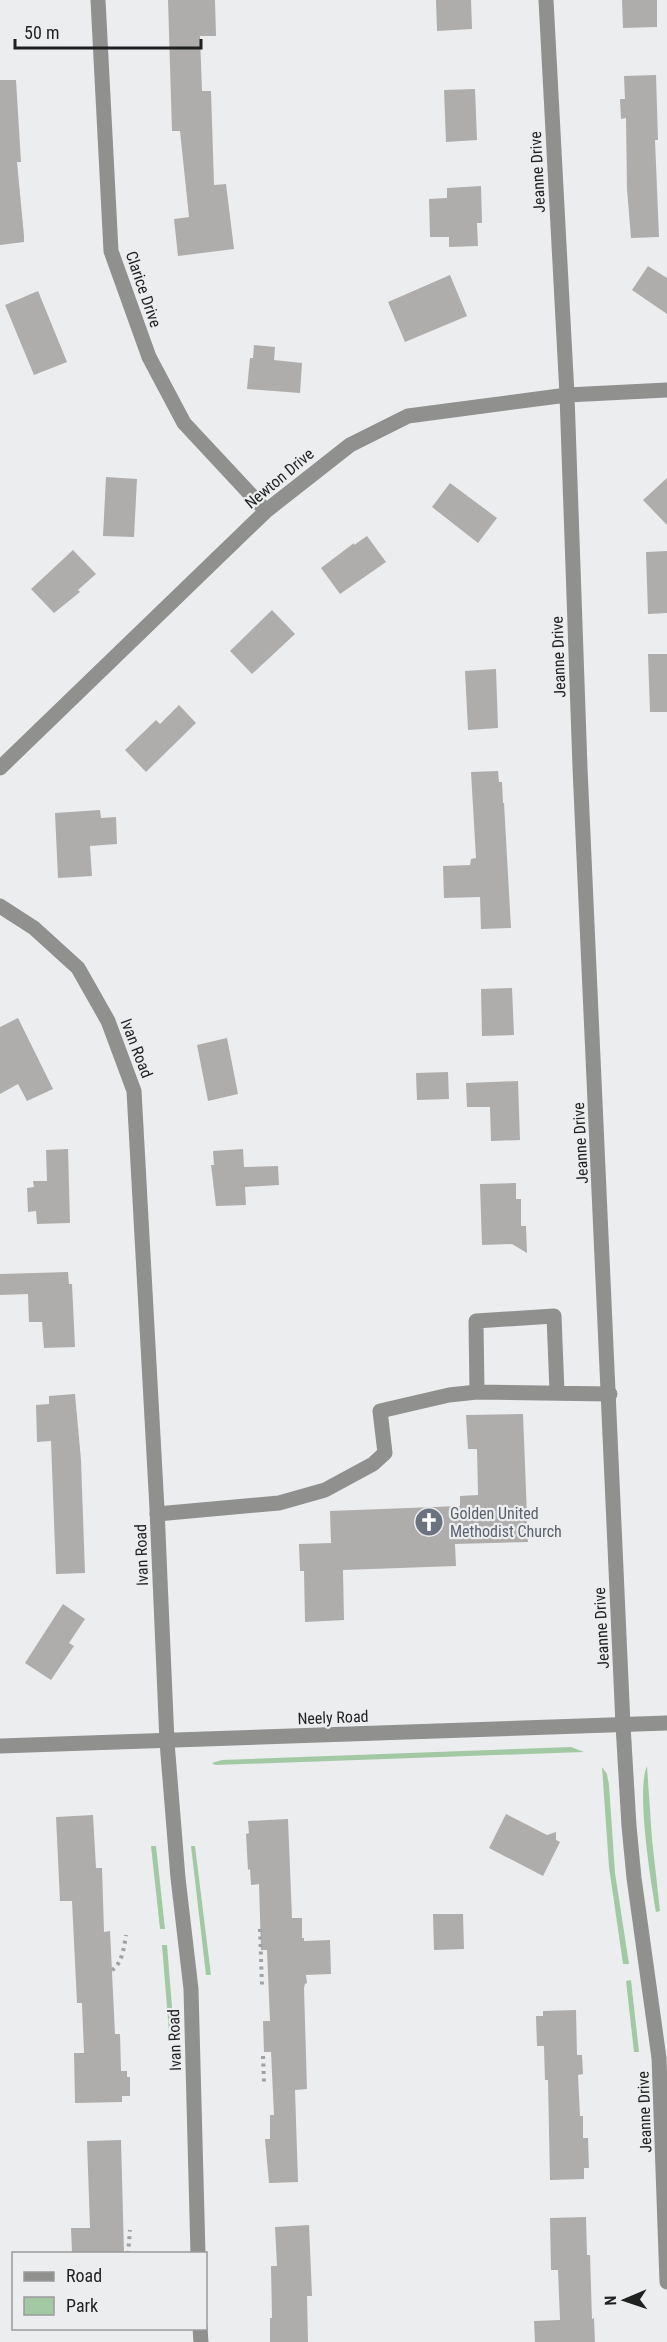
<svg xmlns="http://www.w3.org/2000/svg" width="667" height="2342" font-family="'Roboto Condensed',sans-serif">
  <rect width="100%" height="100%" fill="#ecedef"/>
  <!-- green -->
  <path fill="#a3c9a4" d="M571,1747l13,5 -369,13 -3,-2 10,-3z
    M647,1766l5,73 8,72 -4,1c-5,-29 -20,-122 -9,-146z
    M602,1767l5,7 2,11 6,88 14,91h-6l-14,-97z
    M151,1846h5l9,83h-5z
    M191,1846h4l16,129h-5z
    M162,1945h5l7,87h-5z
    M631,1980l8,72h-5l-8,-71z"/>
  <!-- building -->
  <path fill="#afadab" d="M168,0h47l1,36h-16l2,55h9l3,94 12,-1 8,65 -56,7 -4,-37 15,-2 -9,-86h-8z
    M436,0h35l1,29 -35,2z
    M622,0h35v27l-34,1z
    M656,75l2,65h-3l4,97 -28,1 -4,-49 -1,-71 -5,1 -1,-20h5l-1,-23z
    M0,80h16l5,82h-4l7,74v6l-24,3z
    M475,89l2,51 -31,2 -2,-52z
    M481,186l1,37h-5l1,23 -29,1v-10h-19l-1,-38 18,-1v-10z
    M648,266l19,12v36l-35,-24z
    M450,275l17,41 -62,26 -17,-40z
    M38,291l29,71 -33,13 -29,-70z
    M254,345l21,2 -1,13 28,3 -2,30 -53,-4 3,-31h3z
    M106,477l31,2 -3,58 -31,-1z
    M667,478v47l-24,-25z
    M450,483l47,35 -19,25 -46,-36z
    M367,536l19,26 -46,32 -19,-26 33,-25v2z
    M73,550l23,24 -18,16 2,2 -26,21 -23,-24z
    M667,551v62l-19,1 -2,-62z
    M272,610l23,24 -43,40 -22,-23z
    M648,654h19v58h-17z
    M496,669l2,59 -30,2 -3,-59z
    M179,705l17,18 -50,49 -21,-22 31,-30 4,4z
    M498,771l1,11h3l1,21h1l7,125 -30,1 -1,-32 -36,1 -1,-32 27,-1 1,-6 5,-1 -5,-86z
    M100,810l1,8 15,-1 1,27 -27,2 2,30 -34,2 -3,-65z
    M512,988l2,47 -32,1 -1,-47z
    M18,1018l35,71 -26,12 -9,-17 -18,10v-67z
    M227,1038l11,56 -30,7 -11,-56z
    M448,1072l1,27 -32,1 -1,-27z
    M518,1081l2,59 -29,1 -1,-34h-23l-1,-24z
    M68,1149l2,74 -33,1 -1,-13 -8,1 -1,-24 7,-1 -1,-6h14l-1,-31z
    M243,1149l1,18 34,-1 1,19 -34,2 1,18 -30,1 -5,-41h3l-1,-14z
    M516,1183v16h5v27h5l1,27 -15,-9 -30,1 -2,-61z
    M68,1272l1,12h3l3,63 -31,1 -2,-26h-13l-1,-28 -28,1v-21z
    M75,1394l6,66 4,113 -29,1 -5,-133 -14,1 -1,-37 13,-1v-8z
    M523,1414l5,128 -73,2 1,22 -113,4 1,50 -39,2 -1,-51h-4l-1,-27 32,-1 -1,-32 130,-5v-10l18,-1 -1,-46h-9l-2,-34z
    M63,1604l22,15 -16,24 5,3 -23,34 -26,-17z
    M506,1814l41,21 9,-3v8l4,2 -17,34 -54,-28z
    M93,1815l3,53h6l2,64 6,-1 5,103h5l1,37h6v6h3v19h-8v6l-47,1 -1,-50h10l-2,-50h-5l-5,-102h-12l-4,-84z
    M288,1819l4,99h10v20h2v3l26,-1 1,34 -25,1 1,8 -2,1 -1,4 3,101 -12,1 3,92 -29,1 -4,-44h5v-24h4l-3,-63h-7l-1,-31h7l-3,-71h-6l-2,-66 -8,1 -1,-16 -2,1 -2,-36 3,-1 -1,-12z
    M433,1914h30l1,35 -30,1z
    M576,2010l1,45h5l1,19 -5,1 2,41h3v22h5l1,30h-5v11l-34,1 -2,-100h-3l-1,-34h-7l-1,-30h7v-5z
    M121,2140l3,113h-52l-1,-25h19l-3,-87z
    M586,2217l1,38h3l2,64 2,-1 1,24h-60l-1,-21 26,-1 -2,-50h-7l-1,-52z
    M309,2225l3,71h-5l1,46h-38v-24h2l-1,-52h6l-2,-39z"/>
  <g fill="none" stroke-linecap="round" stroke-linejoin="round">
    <!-- path -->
    <path stroke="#a0a1a2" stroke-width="4" stroke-dasharray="3 4.5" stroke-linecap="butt" d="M260,1929l2,57
      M112,1970c10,-6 12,-23 14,-35
      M263,2056l1,26
      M128,2254l2,-24"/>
    <!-- service -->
    <path stroke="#90908f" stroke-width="15" d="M557,1392l-3,-76 -78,5 1,71 133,2
      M157,1514l122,-11 46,-13 48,-26 12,-11 -5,-42 69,-16 28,-3"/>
    <!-- minor -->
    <path stroke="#90908f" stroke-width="15" d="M98,0l13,251 38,106 35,66 82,88
      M546,0l21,395 13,373 43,957 6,101 5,52 25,180 8,224
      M0,768l266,-257 84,-66 58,-29 159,-21 100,-5
      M0,906l34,22 44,40 30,53 26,70 23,418 10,233 11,136 13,111 7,265
      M200,2328l1,14"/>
    <!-- tertiary -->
    <path stroke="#90908f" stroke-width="15" d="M0,1746l667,-23"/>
  </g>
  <!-- icons -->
  <defs>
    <g id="church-disc" transform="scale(1.5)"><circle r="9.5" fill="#6b7280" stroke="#ecedef"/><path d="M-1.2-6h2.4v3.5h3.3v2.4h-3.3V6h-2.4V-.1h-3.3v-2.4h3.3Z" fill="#fff"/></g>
  </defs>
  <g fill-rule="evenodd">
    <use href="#church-disc" x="429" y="1522"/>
  </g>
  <g text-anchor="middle" stroke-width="4.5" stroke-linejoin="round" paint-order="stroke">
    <!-- street labels -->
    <g font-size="16" fill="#1f2020" stroke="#ecedef">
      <text transform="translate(537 172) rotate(-93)" y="6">Jeanne Drive</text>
      <text transform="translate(144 289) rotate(71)" y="6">Clarice Drive</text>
      <text transform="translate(279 478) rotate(-40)" y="6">Newton Drive</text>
      <text transform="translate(558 657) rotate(-92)" y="6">Jeanne Drive</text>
      <text transform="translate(137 1048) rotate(69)" y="6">Ivan Road</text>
      <text transform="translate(580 1143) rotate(-93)" y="6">Jeanne Drive</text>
      <text transform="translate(141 1555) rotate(-92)" y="6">Ivan Road</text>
      <text transform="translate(601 1628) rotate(-93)" y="6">Jeanne Drive</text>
      <text transform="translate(333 1717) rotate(-2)" y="6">Neely Road</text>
      <text transform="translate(174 2040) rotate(-92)" y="6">Ivan Road</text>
      <text transform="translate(644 2112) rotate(-92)" y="6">Jeanne Drive</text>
    </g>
    <!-- worship labels -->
    <g font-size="16" fill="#5b616d" stroke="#ecedef" text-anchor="start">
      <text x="450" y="1519">Golden United<tspan x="450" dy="18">Methodist Church</tspan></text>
    </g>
  </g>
  <!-- legend -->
  <rect x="12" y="2252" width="195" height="78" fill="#ecedef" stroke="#9a9b9c" stroke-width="1.5"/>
  <rect x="24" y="2272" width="30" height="9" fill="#90908f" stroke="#9a9b9c" stroke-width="1.5"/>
  <text x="66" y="2282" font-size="18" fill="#1f2020">Road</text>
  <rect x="24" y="2297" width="30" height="18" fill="#a3c9a4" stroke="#9a9b9c" stroke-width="1.5"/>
  <text x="66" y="2312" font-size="18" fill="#1f2020">Park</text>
  <!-- north arrow -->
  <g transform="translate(625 2300) rotate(268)" stroke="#ecedef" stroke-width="4.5" paint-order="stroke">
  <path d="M0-4.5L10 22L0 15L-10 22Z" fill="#1f2020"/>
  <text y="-9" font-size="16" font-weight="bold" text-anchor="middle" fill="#1f2020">N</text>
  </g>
  <!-- scale -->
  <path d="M15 39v9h186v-9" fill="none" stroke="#1f2020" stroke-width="3"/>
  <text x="24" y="39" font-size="18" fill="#1f2020" stroke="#ecedef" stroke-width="4.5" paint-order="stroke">50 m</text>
</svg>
